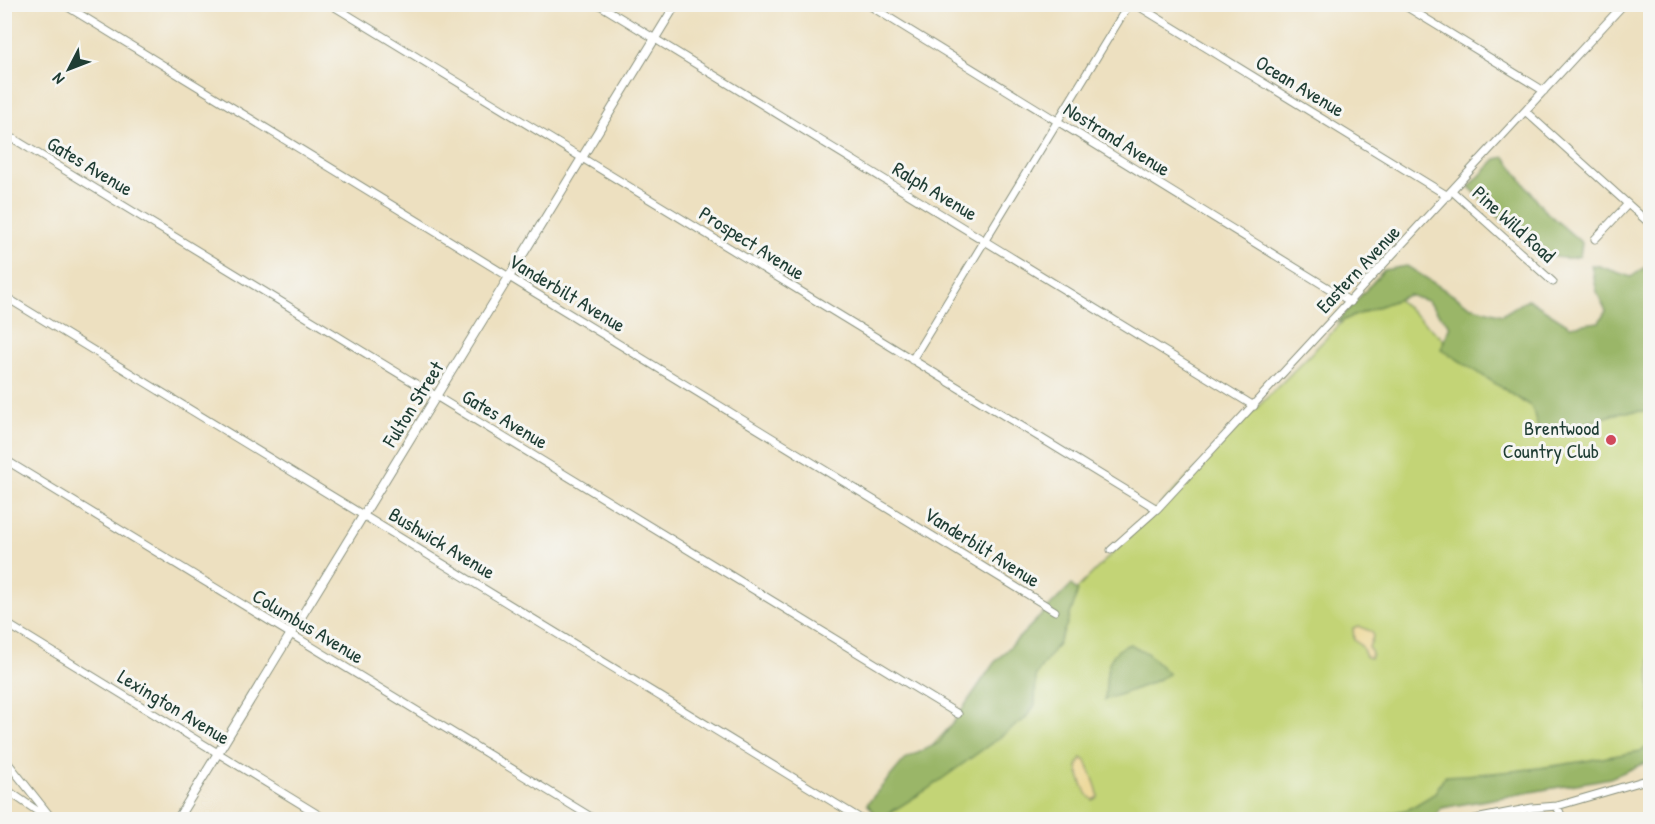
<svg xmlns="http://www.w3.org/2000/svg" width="1655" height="824" font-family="'Patrick Hand',sans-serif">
  <rect width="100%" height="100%" fill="#f6f6f2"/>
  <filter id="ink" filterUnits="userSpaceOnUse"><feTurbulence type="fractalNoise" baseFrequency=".0167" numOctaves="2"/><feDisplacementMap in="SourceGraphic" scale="12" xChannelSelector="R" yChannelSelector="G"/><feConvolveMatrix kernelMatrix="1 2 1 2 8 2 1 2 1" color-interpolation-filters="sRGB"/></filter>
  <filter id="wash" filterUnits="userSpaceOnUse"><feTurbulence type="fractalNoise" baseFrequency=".008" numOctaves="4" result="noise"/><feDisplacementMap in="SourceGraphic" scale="24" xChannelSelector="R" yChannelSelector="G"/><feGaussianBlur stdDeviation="1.35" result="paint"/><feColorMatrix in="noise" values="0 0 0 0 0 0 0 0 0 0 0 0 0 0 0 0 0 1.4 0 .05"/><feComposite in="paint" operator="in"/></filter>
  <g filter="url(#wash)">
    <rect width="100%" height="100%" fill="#ede0c0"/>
    <!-- green -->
    <path fill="#c3d476" stroke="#718855" stroke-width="1.5" d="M1380,284l62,54 81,64 41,-29 86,23v361l-232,57 -12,5 -541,1 190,-209z"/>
    <!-- forest -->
    <path fill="#9ab667" stroke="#5c7a4e" stroke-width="1.5" d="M1505,157l38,52 39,34 -2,13c-41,15 -84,-45 -111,-69l27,-28z
      M1650,264v147l-28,1 -67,21 -17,-5 -6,-21 -91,-58 9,-23 -23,-25 -18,-6 -73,28 48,-53 23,-4 63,40 32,9 26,-16 42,27 29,-4 7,-11 -9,-19 -6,-27 8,1 32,11z
      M1071,585l7,6 -11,33 -9,20 -22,31 -1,30 -10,14 -97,70 -48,30 -13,-15 38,-45 34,-16 55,-80z
      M1130,644l17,9 22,21 -20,10 -44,16c2,-24 -2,-47 25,-56z
      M1650,745v16l-40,17 -169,30 -8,11h-69l45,-10 25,-15 11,-18c67,-2 131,-13 196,-25z"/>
    <!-- sand -->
    <path fill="#eeda9e" stroke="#868c69" stroke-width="1.5" d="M1358,626c15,7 19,3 11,21l3,7 -2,4 -4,-1 -4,-10 -8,-7 -1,-12z
      M1082,758l4,3c3,8 13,29 12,36l-5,3c-9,-7 -14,-23 -16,-34z"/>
  </g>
  <g filter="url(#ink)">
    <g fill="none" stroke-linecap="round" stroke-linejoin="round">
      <!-- minor casing -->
      <g stroke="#868e7a" stroke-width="9">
        <path id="minor" d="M63,4l992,607
          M330,4l827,505
          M598,4l656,402
          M867,4l484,298
          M1135,4l313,192
          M1402,4l142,87
          M1525,111l125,113
          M4,133l954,581
          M1452,191l101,91
          M1595,239l33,-35
          M4,296l857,523
          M912,360l217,-356
          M4,459l592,361
          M1111,550l46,-41 467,-505
          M4,622l323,198
          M4,758l49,62
          M4,788l45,31
          M1557,806l6,14
          M1470,820l62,-12 25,-2 93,-27"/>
      </g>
      <!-- tertiary casing -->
      <g stroke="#868e7a" stroke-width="10">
        <path id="tertiary" d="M177,820l499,-816"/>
      </g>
      <!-- minor -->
      <use href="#minor" stroke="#fff" stroke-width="7"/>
      <!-- tertiary -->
      <use href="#tertiary" stroke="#fff" stroke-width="8"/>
    </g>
  </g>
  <!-- markers -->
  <circle fill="#d1495b" stroke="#f6f6f2" stroke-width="2" cx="1611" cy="440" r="6"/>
  <g text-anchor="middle" stroke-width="6" stroke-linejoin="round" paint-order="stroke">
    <!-- street labels -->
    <g font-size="20" fill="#1f3d34" stroke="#f6f6f2">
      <text transform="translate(1300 86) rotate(31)" y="7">Ocean Avenue</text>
      <text transform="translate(1117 139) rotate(32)" y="7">Nostrand Avenue</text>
      <text transform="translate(90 166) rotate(31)" y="7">Gates Avenue</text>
      <text transform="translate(935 191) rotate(31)" y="7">Ralph Avenue</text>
      <text transform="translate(1514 224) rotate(42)" y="7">Pine Wild Road</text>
      <text transform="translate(752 243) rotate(32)" y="7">Prospect Avenue</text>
      <text transform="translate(1358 269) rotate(-47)" y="7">Eastern Avenue</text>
      <text transform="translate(567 293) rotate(31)" y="7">Vanderbilt Avenue</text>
      <text transform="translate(413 404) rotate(-58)" y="7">Fulton Street</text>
      <text transform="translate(505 419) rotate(31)" y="7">Gates Avenue</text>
      <text transform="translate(442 543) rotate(31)" y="7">Bushwick Avenue</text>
      <text transform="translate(982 547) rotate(32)" y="7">Vanderbilt Avenue</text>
      <text transform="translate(308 626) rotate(31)" y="7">Columbus Avenue</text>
      <text transform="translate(174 707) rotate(31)" y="7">Lexington Avenue</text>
    </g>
    <!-- poi labels -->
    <g font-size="20" fill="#1f3d34" stroke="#f6f6f2" text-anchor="end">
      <text x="1599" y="435">Brentwood<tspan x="1599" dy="23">Country Club</tspan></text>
    </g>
  </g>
  <!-- margin -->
  <rect width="1655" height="824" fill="none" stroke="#f6f6f2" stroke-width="24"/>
  <!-- north arrow -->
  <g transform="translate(69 69) rotate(228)" stroke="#f6f6f2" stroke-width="4.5" paint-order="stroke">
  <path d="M0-4.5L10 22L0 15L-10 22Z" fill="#1f3d34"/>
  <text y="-9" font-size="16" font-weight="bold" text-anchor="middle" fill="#1f3d34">N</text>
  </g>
</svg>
